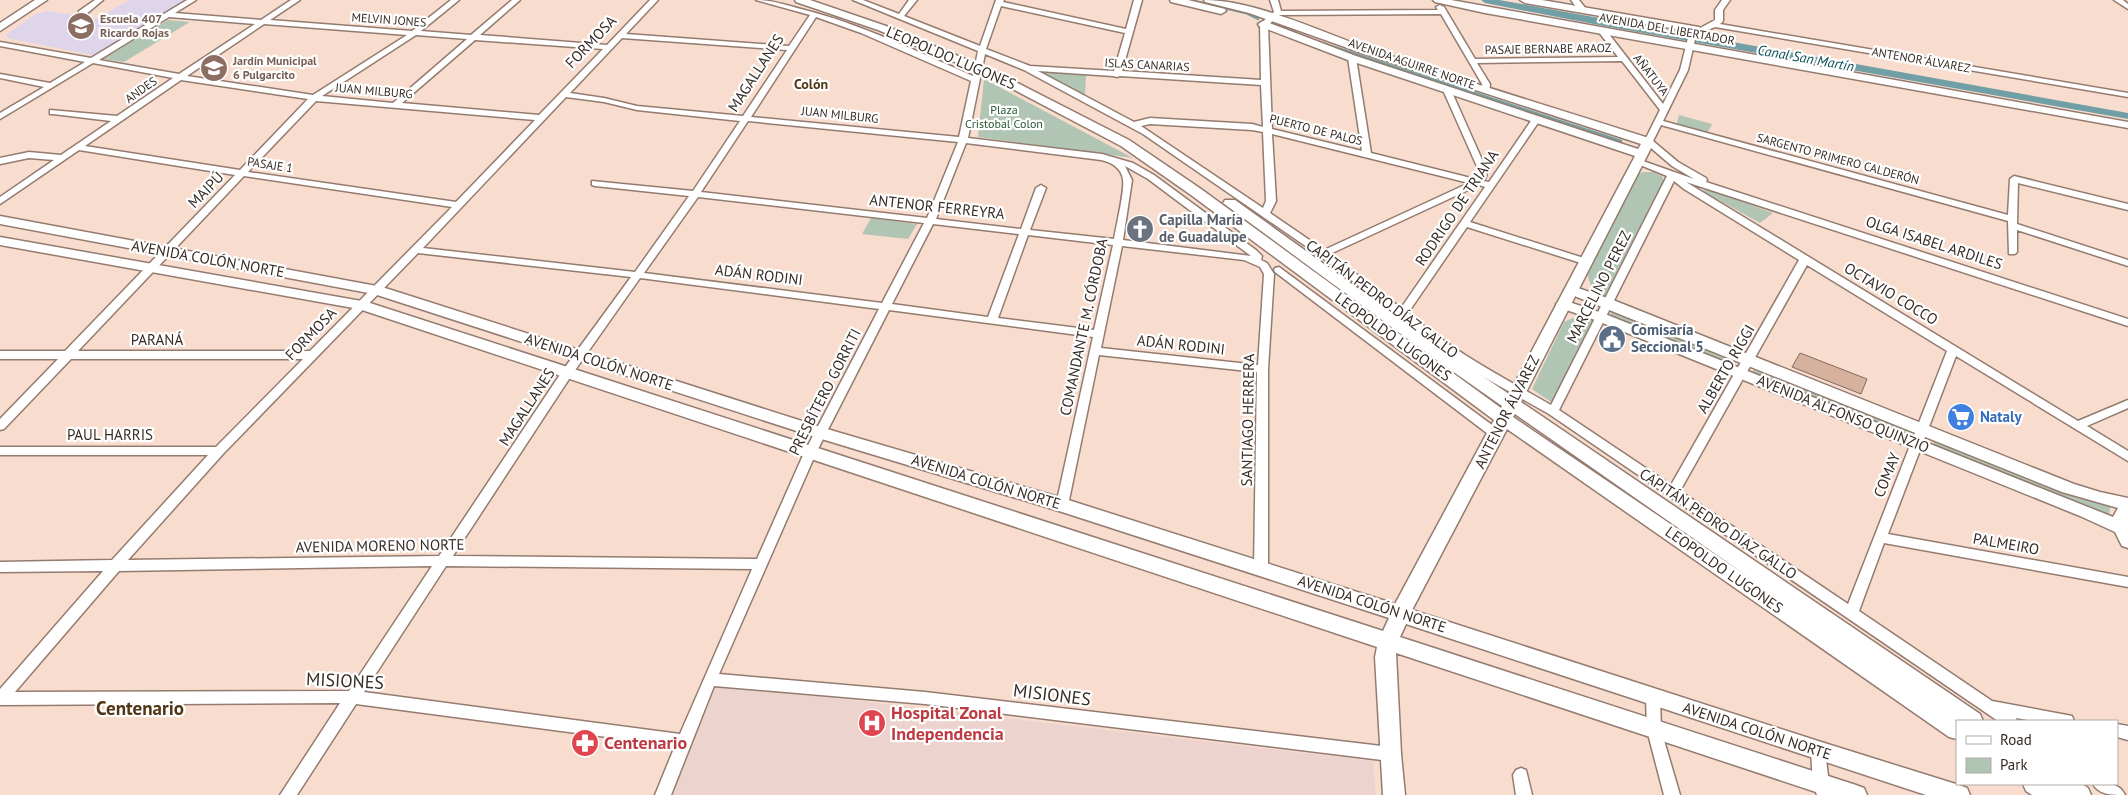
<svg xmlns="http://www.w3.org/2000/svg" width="2128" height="795" font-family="'PT Sans',sans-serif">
  <rect width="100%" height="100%" fill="#f8ddcf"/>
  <!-- education -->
  <path fill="#ded5ea" d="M129,0h58l-88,53 -7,2 -85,-17v-4l29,-20 13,-3 48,8z"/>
  <!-- medical -->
  <path fill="#edd3cd" d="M715,684l658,77 3,34h-704z"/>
  <!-- green -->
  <path fill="#b0c5b4" d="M168,20l22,2 -66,40 -21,-3z
    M1038,71l48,3 -1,22z
    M984,79l149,79 -155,-21z
    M1679,115l33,9 -5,10 -31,-8z
    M1642,172h11l9,4 2,5 -58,118 -15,-13 -4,-12 51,-99z
    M1705,190l7,1 61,22 -13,10 -54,-30 -4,-2z
    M871,218l46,6 -9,15 -46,-5z
    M1612,311l123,48 1,4 -8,1 -113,-46 -5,-3z
    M1573,318l22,1 -41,85 -22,-15 32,-67z
    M1755,368l154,62 2,3 -6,2 -150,-60 -2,-4z
    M1935,440l9,1 166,66 -1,9 -173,-69 -3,-5z"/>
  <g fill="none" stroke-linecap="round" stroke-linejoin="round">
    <!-- stream -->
    <path stroke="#719fa6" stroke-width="2.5" d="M1190,0l56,13 12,6
      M1322,43l299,98"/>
    <!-- canal -->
    <path fill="#719fa6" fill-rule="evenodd" d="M1481,0h18l629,113v6l-524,-93 -119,-23z"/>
  </g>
  <!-- building -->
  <path fill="#d6b29e" stroke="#826a5d" d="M1800,353l67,26 -6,15 -69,-27z"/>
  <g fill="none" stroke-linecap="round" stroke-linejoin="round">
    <!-- minor casing -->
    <g stroke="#947b6f" stroke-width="3">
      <path id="minor" d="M95,0h8l-18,15h-6v-4z
        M187,0h9l-21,13 86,7 30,-20h9l-30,20 142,11 39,-31h8l-38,31 50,4 41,-35h8l-40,35 127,10 43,-45h8l-32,34 163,12 21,-31 -54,-15c16,0 30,5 45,9 60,15 115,42 172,67l5,-25 -125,-51h10l36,14 10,-14h8l-13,16 76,30 16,-46h8l-1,2 123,27 8,-29h8l-20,71 139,9 -1,-56 14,-12 -4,-12h8l3,11 157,-1 -2,-3 4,-2 4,2 31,52 143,-2 -20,-26 7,-2 58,75 17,-34 9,-36 26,-14v-10l7,-10h8l-7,10v11l-3,3 408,69v4l-413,-70 -19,8 -8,35 -25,51 345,94 2,-36 4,-3 114,28v6l-110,-27 -1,41 111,36v6l-111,-36v22l-2,2h-6l-1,-33 -347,-96 -8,16 25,21 28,16 1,2 -1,2 422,137v7l-442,-144 392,239 50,-21v8l-41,18 41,25v10l-172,-105 -68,178 240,43v10l-244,-44 -25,68 133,90 75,14 5,1 2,5h-40l-18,-3 1,3h-19l-449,-307 -85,-48 -37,-25 -29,-25 -78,-60 -177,-122 -119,-64 -39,-16 -17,84 134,16 31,9 21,12 102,75 6,6 -1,4 6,3 7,11 -6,95v199l-2,4 -5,1 -5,-1 -2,-4 3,-196 -158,-17 -31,150 -2,3h-8l-2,-3 37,-168 -204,-27 -73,143 -97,221 206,18 465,55 5,2 2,5 -2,5 -5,2 -465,-57 -211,-18 -43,109h-16l20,-49 -319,-42 -59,91h-17l60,-92 -340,2v-16l103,-118 -103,1v-10l112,-2 96,-105h-208v-8h216l87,-88h-232l-67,70 -4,1v-11l58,-60h-58v-8h65l170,-176 -156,-25 -79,54v-7l54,-37 -25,-2 -29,6v-6l29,-6 32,3 50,-34 -58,-7h-3v-4l67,6 56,-38 -80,-15 -93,56v-6l44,-26 -44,-9v-4l50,9 35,-21 -85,-16v-4l91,16zM1001,6l124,27 -11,38 -84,-5 -44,-17zM1441,14l41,70 1,8h6l1,-8 -13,-21 145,-2 38,49 -16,32 28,24 22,13 -54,-19 -3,-1 -4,3 34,14 -116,229c-51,-29 -99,-54 -143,-92l59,-86 117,37 3,1 5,-3 -2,-2 -120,-38 70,-102 -1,-2h-6l-44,64 -6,-1 3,-4 1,-6 -36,-81 -4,-2 -4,2 36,81 -4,8 -104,-26 -15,-95 -4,-2 -4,2 14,93 -90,-22 -4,-104 12,-10zM169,17l86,7 -76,50 -80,-14zM816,17l45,16 110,48 -12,56 -208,-20zM264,24l143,11 -94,60 -126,-19zM416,35l51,4 -74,64 -71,-7zM622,38l165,12 -44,66 -106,-10 -33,-8 -34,-5zM475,40l128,9 -64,66 -137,-12zM1038,71l75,5 4,1 3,-1 141,9 2,42 -11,-3 -102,-6 -16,4zM181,80l127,19 -68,71 -155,-24zM566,97l38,5 33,8 103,11 -47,70 -101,-10v4l3,1 94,10 -54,76 -212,-24zM316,101l219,19 -79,82 -208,-30zM748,121l210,21 -31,76 -226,-26zM1150,124l102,6 11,2 3,69 -3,7 -122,-82zM1272,134l197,49 -145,67 -54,-37 6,-12zM966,143l135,17c10,2 21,8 22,20 2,9 -7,47 -9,59l-84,-9 16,-42 -5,-3 -5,3 -15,41 -85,-10zM1125,166l23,13 103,77 -128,-16 9,-60zM244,176l208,31 -142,144h-232zM1674,181l10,8 115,71 -128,225 -112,-75zM1479,185l6,2 -84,121 -71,-54zM698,197l226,26 -42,80 -238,-30zM933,224l86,10 -31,83 -96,-13zM1028,235l85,10 -19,85 -96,-12zM1122,246l122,14 16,7 4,7 -6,91 -157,-17zM418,253l213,24 -68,93 -124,186 -311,4 95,-106zM1807,265l140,86 -99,253 -168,-113zM640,278l239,31 -75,144 -47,106 -304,-3 118,-180zM432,566l-83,125 -334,1 104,-121zM446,566l306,3 -72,165 -316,-42z
        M1571,0h8l7,9 -1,2h-6z
        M2114,0h9l5,4v5z
        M1279,267l221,164 2,3 -2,3h-8l-217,-165 -1,-2 1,-2z
        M1653,691l5,2 2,4 1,33 19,65h-16l-17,-65 -1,-33 2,-4z
        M2117,724l11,2v14l-11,-3z
        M1818,744l5,2 2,5 4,33 4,11h-16l-4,-11 -2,-33 2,-5z
        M1521,768l5,2 6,25h-16l-3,-20 3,-5z
        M2093,784c13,-1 26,-2 32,11 -13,0 -26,0 -32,-11z"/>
    </g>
    <!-- tertiary casing -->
    <g stroke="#947b6f" stroke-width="3">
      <path id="tertiary" d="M1433,0h18l677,122v6l-643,-115 -50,-11z
        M1520,0h22l157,27 5,3 -5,3 -174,-30z
        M1572,286l41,14 461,184 26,8 28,6v50l-6,-2 -7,-14 -35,-16 -485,-196 -37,-13 -2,-3 7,-4 42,14 508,203 5,-9 -56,-16 -495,-199 -2,-3 2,-3z"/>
    </g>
    <!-- secondary casing -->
    <g stroke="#947b6f" stroke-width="3">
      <path id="secondary" d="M35,0h12l-47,31v-8z
        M795,0h15l76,26 108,45 135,69 72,49 300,219 1,-2 -74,-52 -205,-151 2,-3h10l203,146 71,48 126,-238 -287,-96 -89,-34 -1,-2 5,-3 4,1 89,34 282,93 3,-5 -282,-92 -110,-39 -44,-11 -1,-2c50,0 115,31 163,48 95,32 190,61 285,91l2,3 -6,12 -127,248 459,312 3,7h-26v18l-8,-2 -442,-308 -95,181 406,131 141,44 8,3 3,7h-44l-520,-171 -6,13 456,148 8,3 3,7h-42l-429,-142 5,101 4,41h-22l-8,-138 2,-10 -1018,-338 -359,-64v-8l367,65 1016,329 6,-13 -330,-107 -244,-74 -441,-143 -374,-70v-8l382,71 445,142 235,69 333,106 99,-184 -303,-225 -70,-49 -135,-71 -108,-45 -82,-28zM1515,414l235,164 -237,-161z
        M1170,0h18l37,9 1,2 -5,3 -50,-12z
        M2023,784h59l6,4 3,7h-59l-6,-4z"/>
    </g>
    <!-- minor -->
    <use href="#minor" fill="#fff" fill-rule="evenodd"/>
    <!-- tertiary -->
    <use href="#tertiary" fill="#fff" fill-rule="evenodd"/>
    <!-- secondary -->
    <use href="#secondary" fill="#fff" fill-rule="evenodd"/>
  </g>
  <!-- icons -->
  <defs>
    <g id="school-disc" transform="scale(1.4375)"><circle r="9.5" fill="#8d6e63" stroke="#fff"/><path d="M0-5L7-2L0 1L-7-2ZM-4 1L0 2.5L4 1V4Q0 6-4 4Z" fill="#fff"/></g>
    <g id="church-disc" transform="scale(1.4375)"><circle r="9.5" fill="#6b7280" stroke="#fff"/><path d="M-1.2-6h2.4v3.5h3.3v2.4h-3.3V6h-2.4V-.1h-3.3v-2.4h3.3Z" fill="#fff"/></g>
    <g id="civic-disc" transform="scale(1.4375)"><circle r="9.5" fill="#5c6f8a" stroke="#fff"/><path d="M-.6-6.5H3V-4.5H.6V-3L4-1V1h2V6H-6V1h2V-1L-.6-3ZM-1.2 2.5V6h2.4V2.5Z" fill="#fff"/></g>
    <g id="supermarket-disc" transform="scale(1.4375)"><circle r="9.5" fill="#3f7fe0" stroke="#fff"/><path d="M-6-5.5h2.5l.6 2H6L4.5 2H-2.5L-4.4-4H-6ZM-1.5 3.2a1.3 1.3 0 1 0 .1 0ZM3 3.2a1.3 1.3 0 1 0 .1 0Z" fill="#fff"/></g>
    <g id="hospital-disc" transform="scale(1.4375)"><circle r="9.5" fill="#e0444e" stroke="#fff"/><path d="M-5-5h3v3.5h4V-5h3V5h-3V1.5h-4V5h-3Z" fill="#fff"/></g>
    <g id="pharmacy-disc" transform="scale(1.4375)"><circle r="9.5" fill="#e0444e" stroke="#fff"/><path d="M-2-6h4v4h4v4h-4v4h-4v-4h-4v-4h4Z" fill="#fff"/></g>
  </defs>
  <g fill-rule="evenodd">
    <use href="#school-disc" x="81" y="26"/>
    <use href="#school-disc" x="214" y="68"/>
    <use href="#church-disc" x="1140" y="229"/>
    <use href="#civic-disc" x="1612" y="339"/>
    <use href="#supermarket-disc" x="1961" y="417"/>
    <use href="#hospital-disc" x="872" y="723"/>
    <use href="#pharmacy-disc" x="585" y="743"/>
  </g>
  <g text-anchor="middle" stroke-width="4.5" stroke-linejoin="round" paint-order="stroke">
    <!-- far-education labels -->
    <g font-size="12" font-weight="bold" fill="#785e54" stroke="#fff" text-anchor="start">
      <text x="100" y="23">Escuela 407<tspan x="100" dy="14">Ricardo Rojas</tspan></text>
      <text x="233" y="65">Jardín Municipal<tspan x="233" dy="14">6 Pulgarcito</tspan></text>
    </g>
    <!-- far-street labels -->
    <g font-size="12" fill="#362c26" stroke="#fff">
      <text transform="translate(389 20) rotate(4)" y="4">MELVIN JONES</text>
      <text transform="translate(1667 29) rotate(10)" y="4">AVENIDA DEL LIBERTADOR</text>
      <text transform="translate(1548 49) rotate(-1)" y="4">PASAJE BERNABE ARAOZ</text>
      <text transform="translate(1921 60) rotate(10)" y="4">ANTENOR ÁLVAREZ</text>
      <text transform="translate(1412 64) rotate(19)" y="4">AVENIDA AGUIRRE NORTE</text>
      <text transform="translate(1147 65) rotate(3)" y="4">ISLAS CANARIAS</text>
      <text transform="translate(1651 75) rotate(52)" y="4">AÑATUYA</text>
      <text transform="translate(141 90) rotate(-35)" y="4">ANDES</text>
      <text transform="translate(374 91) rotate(5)" y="4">JUAN MILBURG</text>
      <text transform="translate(840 115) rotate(6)" y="4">JUAN MILBURG</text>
      <text transform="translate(1316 130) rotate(14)" y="4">PUERTO DE PALOS</text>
      <text transform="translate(1838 159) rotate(15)" y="4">SARGENTO PRIMERO CALDERÓN</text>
      <text transform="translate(270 165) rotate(9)" y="4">PASAJE 1</text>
    </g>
    <!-- far-park labels -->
    <g font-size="12" fill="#265834" stroke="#fff">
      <text x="1004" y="114">Plaza<tspan x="1004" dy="14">Cristobal Colon</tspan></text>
    </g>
    <!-- far-water labels -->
    <g font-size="14" font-style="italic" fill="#0b5059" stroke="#fff">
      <text transform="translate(1806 58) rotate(10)" y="5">Canal San Martín</text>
    </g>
    <!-- far-neighbourhood labels -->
    <g font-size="14" font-weight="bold" fill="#503615" stroke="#fff">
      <text x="811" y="89">Colón</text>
    </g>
    <!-- street labels -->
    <g font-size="15" fill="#362c26" stroke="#fff">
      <text transform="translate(591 42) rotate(-46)" y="5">FORMOSA</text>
      <text transform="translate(951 58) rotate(23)" y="5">LEOPOLDO LUGONES</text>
      <text transform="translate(756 73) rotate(-57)" y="5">MAGALLANES</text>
      <text transform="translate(206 190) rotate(-46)" y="5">MAIPÚ</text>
      <text transform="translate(937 207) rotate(6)" y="5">ANTENOR FERREYRA</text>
      <text transform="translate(1457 208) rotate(-56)" y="5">RODRIGO DE TRIANA</text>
      <text transform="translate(1934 243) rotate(18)" y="5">OLGA ISABEL ARDILES</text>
      <text transform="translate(208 259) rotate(10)" y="5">AVENIDA COLÓN NORTE</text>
      <text transform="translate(759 275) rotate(7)" y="5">ADÁN RODINI</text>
      <text transform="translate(1599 287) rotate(-63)" y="5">MARCELINO PEREZ</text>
      <text transform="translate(1891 294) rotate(31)" y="5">OCTAVIO COCCO</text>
      <text transform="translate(1382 299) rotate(37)" y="5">CAPITÁN PEDRO DÍAZ GALLO</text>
      <text transform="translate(1084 327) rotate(-78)" y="5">COMANDANTE M. CÓRDOBA</text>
      <text transform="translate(311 334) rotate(-46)" y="5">FORMOSA</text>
      <text transform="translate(1393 337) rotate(36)" y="5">LEOPOLDO LUGONES</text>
      <text x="157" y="345">PARANÁ</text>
      <text transform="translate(1181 345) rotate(6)" y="5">ADÁN RODINI</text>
      <text transform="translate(599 362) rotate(18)" y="5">AVENIDA COLÓN NORTE</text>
      <text transform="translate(1726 369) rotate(-60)" y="5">ALBERTO RIGGI</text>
      <text transform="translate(825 392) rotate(-63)" y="5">PRESBÍTERO GORRITI</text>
      <text transform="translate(527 407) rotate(-57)" y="5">MAGALLANES</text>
      <text transform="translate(1507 412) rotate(-63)" y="5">ANTENOR ÁLVAREZ</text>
      <text transform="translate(1843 414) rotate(22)" y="5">AVENIDA ALFONSO QUINZIO</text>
      <text transform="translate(1248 420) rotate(-89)" y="5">SANTIAGO HERRERA</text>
      <text x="110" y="440">PAUL HARRIS</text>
      <text transform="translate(1887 475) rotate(-68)" y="5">COMAY</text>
      <text transform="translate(986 482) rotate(17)" y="5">AVENIDA COLÓN NORTE</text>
      <text transform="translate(1718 524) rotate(34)" y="5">CAPITÁN PEDRO DÍAZ GALLO</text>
      <text transform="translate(2006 544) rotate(10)" y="5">PALMEIRO</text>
      <text transform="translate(380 546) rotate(-1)" y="5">AVENIDA MORENO NORTE</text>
      <text transform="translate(1724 570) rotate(35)" y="5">LEOPOLDO LUGONES</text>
      <text transform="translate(1372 604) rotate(18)" y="5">AVENIDA COLÓN NORTE</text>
      <text transform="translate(1757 731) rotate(18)" y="5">AVENIDA COLÓN NORTE</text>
    </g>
    <!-- worship labels -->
    <g font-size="15" font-weight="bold" fill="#5b616d" stroke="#fff" text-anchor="start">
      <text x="1159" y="225">Capilla María<tspan x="1159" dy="17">de Guadalupe</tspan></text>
    </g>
    <!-- service labels -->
    <g font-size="15" font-weight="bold" fill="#4e5e75" stroke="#fff" text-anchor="start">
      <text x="1631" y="335">Comisaría<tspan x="1631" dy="17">Seccional 5</tspan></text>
    </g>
    <!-- shop labels -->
    <g font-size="15" font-weight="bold" fill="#366cbe" stroke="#fff" text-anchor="start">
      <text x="1980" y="422">Nataly</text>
    </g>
    <!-- near-street labels -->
    <g font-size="18" fill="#362c26" stroke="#fff">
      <text transform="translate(345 681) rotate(3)" y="6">MISIONES</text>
      <text transform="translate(1052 695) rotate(7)" y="6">MISIONES</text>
    </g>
    <!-- near-health labels -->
    <g font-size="18" font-weight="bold" fill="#be3a42" stroke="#fff" text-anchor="start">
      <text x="891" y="719">Hospital Zonal<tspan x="891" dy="21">Independencia</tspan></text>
      <text x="604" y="749">Centenario</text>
    </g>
    <!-- near-neighbourhood labels -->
    <g font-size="19" font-weight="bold" fill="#503615" stroke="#fff">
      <text x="140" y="715">Centenario</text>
    </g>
  </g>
  <!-- legend -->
  <rect x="1956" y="720" width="162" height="65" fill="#ffffff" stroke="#afaba8"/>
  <rect x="1966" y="736" width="25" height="8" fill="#ffffff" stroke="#afaba8"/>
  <text x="2000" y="745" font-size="15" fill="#362c26">Road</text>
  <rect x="1966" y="758" width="25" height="15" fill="#b0c5b4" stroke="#afaba8"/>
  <text x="2000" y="770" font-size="15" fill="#362c26">Park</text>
</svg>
